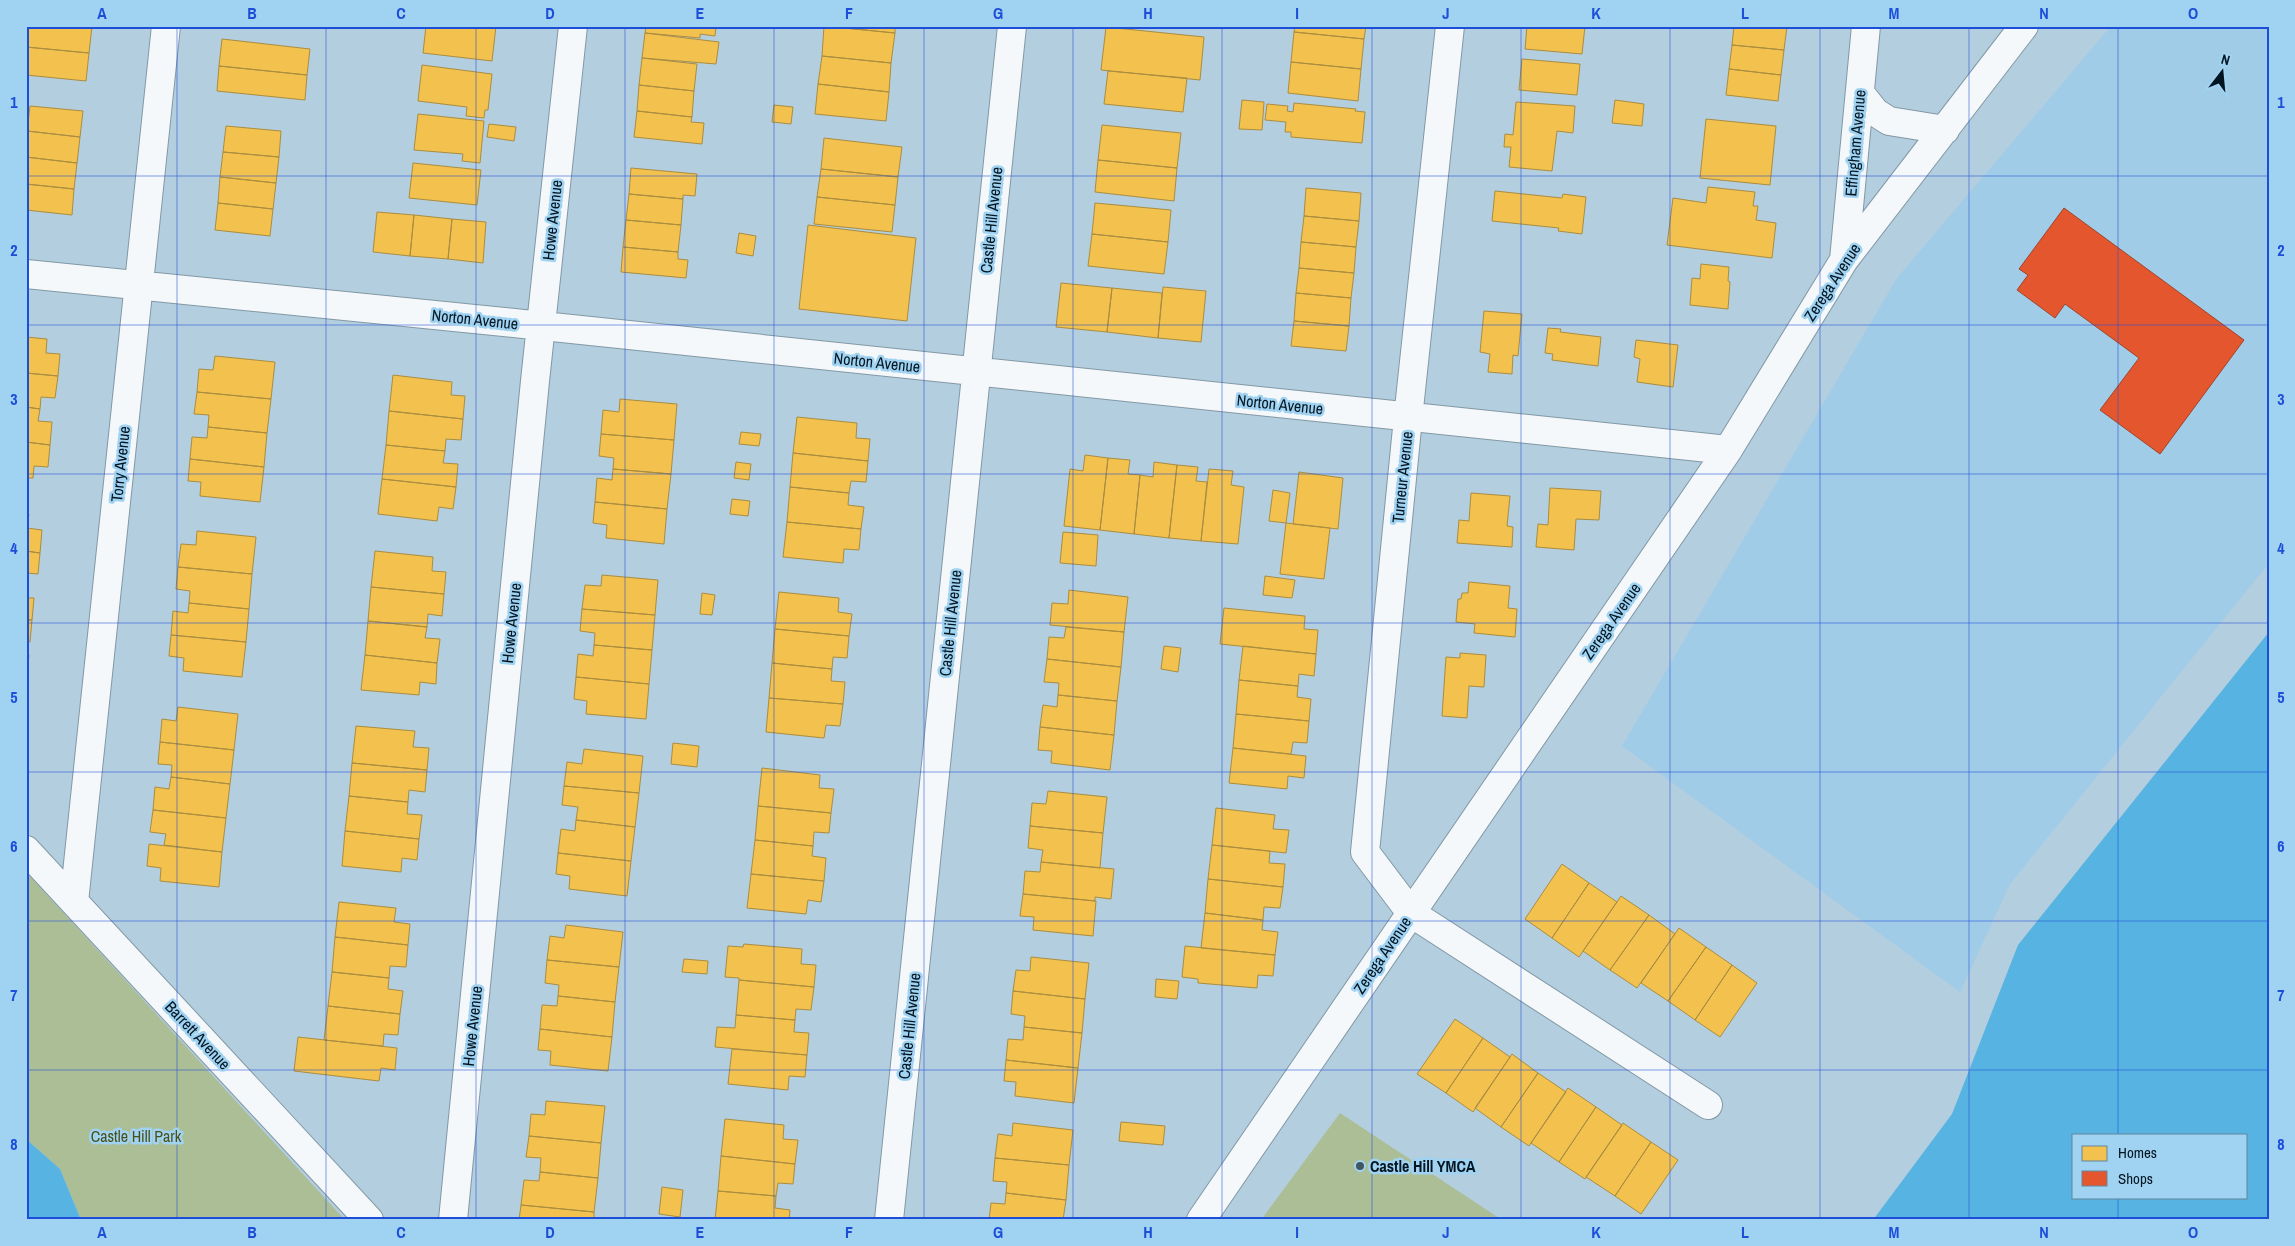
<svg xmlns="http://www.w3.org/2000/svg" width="2295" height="1246" font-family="'Archivo Narrow',sans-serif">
  <rect width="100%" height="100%" fill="#b3cedf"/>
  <!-- built -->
  <path fill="#a0cce8" d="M2111,26h158v537l-259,321 -50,108 -338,-246 275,-468z"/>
  <!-- green -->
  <path fill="#abbe96" d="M26,872l319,348h-264l-21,-51 -34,-30z
    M1340,1113l162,107h-241z"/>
  <!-- water -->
  <path fill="#57b3e2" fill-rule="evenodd" d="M2269,632v588h-396l79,-106 66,-169zM2074,1135h172v62h-172z
    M26,1139l34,30 21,51h-55z"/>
  <!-- homes -->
  <path fill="#f2c14e" stroke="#aa8d40" d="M26,26h66l-3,27 -63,-6z
    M426,26h70l-4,35 -69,-8z
    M646,26h70l-1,10 -15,-2v4l-55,-5z
    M824,26l71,7 -4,30 -69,-7z
    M824,26h71v7z
    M1295,26h71l-2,13 -70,-7z
    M1527,26h58l-3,28 -57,-5z
    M1734,26h53l-3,24 -52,-5z
    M1106,27l98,10 -4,43 -99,-10z
    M1294,32l70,7 -3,30 -70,-7z
    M645,33l74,9 -3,22 -74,-6z
    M222,39l88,10 -3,26 -88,-9z
    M1732,45l52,5 -3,25 -52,-6z
    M26,47l63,6 -3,28 -60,-6z
    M822,56l69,7 -2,29 -71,-8z
    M642,58l55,6 -3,27 -55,-6z
    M1522,59l58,5 -3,31 -58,-5z
    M1291,62l70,7 -3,32 -70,-8z
    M422,65l70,9 -4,36h-3l-1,8 -18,-2 1,-9 -49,-6z
    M219,66l88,9 -2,25 -88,-9z
    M1729,69l52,6 -3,26 -52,-6z
    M1108,71l79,7 -4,34 -79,-8z
    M818,84l71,8 -3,29 -71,-7z
    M639,85l55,6 -2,26 -55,-6z
    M1242,100l22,2 -2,28 -23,-1z
    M1615,100l29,4 -2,22 -30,-3z
    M1516,102l59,4 -2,27 -16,-2 -5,40 -43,-4 2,-20h-7l1,-13 8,1z
    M1294,103l62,6 -1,2 10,1 -3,31 -71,-6v-5h-6l1,-10 -21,-2 2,-16 21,2 -1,5 6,1z
    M774,105l19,2 -2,17 -19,-2z
    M30,106l53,5 -3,26 -53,-6z
    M637,111l55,6 -1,5 13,1 -2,21 -68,-7z
    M418,114l66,7 -4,42 -18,-2 1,-7 -49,-4z
    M1706,119l70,7 -6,59 -70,-7z
    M489,124l27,3 -2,14 -27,-4z
    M1102,125l79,8 -4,35 -79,-8z
    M226,126l55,5 -2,26 -56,-5z
    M27,131l53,6 -3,26 -51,-6z
    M824,138l78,9 -4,30 -77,-8z
    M223,152l56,5 -3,26 -56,-6z
    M26,157l51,6 -3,26 -48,-5z
    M1098,160l79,8 -3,33 -79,-9z
    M413,163l68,7 -4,35 -68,-7z
    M631,168l66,6 -2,22 -12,-1v4l-54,-5z
    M821,169l77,8 -3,28 -78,-8z
    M220,177l56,6 -3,26 -55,-6z
    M26,184l48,5 -2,26 -46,-5z
    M1708,187l47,5 -2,14h5l-2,14 20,3 -4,35 -105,-13 6,-47 33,5z
    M1306,188l55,5 -2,28 -55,-5z
    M1495,191l67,7 1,-4 23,3 -4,37 -24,-3 1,-3 -67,-7z
    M629,194l54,5 -2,26 -55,-5z
    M817,197l78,8 -3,27 -78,-8z
    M218,203l55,6 -3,27 -55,-6z
    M1095,203l76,7 -3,32 -76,-8z
    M377,212l37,3 -4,41 -37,-4z
    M414,215l38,4 -4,40 -38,-3z
    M1304,216l55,5 -3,26 -55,-5z
    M452,219l34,3 -3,41 -35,-4z
    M626,220l55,5 -3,27 -55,-5z
    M808,225l108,13 -9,83 -108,-12z
    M739,233l17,3 -3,20 -17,-3z
    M1092,234l76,8 -4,32 -76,-8z
    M1301,242l55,5 -2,26 -55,-5z
    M623,247l55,5v7l10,1 -2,18 -65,-6z
    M1701,264l28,3 -1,14 2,1 -2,27 -38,-4 2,-27 8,1z
    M1299,268l55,5 -3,25 -55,-5z
    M1061,283l51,5 -5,44 -51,-5z
    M1163,287l43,4 -5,51 -43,-4z
    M1112,288l50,5 -4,45 -51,-6z
    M1296,293l55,5 -2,28 -55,-5z
    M1484,311l38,3 -4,42 -5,-1 -1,19 -24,-2 2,-18 -10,-2z
    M1294,321l55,5 -3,25 -55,-5z
    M1548,328l13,1 -1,3 41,5 -3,29 -46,-6 1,-6 -8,-1z
    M26,337l21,2 -1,14 14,1 -2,22 -32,-3z
    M1636,340l42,5 -5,42 -36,-5 3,-23 -6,-2z
    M215,356l60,6 -4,37 -74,-7 2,-23 14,1z
    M26,373l32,3 -3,22 -14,-1 -1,12 -14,-2z
    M393,375l59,7 -1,13 14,1 -2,23 -74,-8z
    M197,392l74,7 -4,34 -59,-6 1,-12 -15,-1z
    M620,399l57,5 -3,36 -73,-6 2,-24 16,2z
    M26,407l14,2 -2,12 14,1 -2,23 -24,-3z
    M389,411l74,8 -2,21 -15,-1 -1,12 -59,-6z
    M797,417l60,6 -1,15 14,1 -2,22 -75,-8z
    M208,427l59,6 -3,34 -74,-8 2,-22 15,1z
    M741,432l20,2 -2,12 -20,-2z
    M601,434l73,6 -3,34 -58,-5 1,-11 -15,-2z
    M26,442l24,3 -2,22 -14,-1 -1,12h-7z
    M386,445l59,6 -2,12 15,1 -2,23 -74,-8z
    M793,453l75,8 -2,21 -15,-1 -2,12 -59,-6z
    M1085,455l23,3 -8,72 -36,-4 6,-57 13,2z
    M1108,458l22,2 -2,14 12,1 -6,59 -34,-4z
    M190,459l74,8 -4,35 -60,-6 1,-14 -13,-1z
    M736,462l15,2 -2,16 -15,-2z
    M1154,462l23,3 -8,73 -35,-4 6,-59 13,2z
    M1177,465l21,2 -2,14 11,1 -6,59 -32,-3z
    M613,469l58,5 -4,35 -72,-7 2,-24 15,2z
    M1209,469l24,2 -2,14 13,2 -6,57 -37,-3z
    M1299,472l44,6 -5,51 -45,-5z
    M382,479l74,8 -3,22 -14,-2 -2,14 -59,-7z
    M790,487l59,6 -1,12 16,2 -3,22 -74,-7z
    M1550,488l51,3 -2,29 -23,-1 -2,31 -38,-3 2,-23 10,1z
    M1273,490l17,3 -4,30 -17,-2z
    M1471,493l39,3 -3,30 6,1 -1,20 -55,-4 2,-23 10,1z
    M732,499l18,2 -2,15 -18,-2z
    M595,502l72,7 -3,35 -58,-6 1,-13 -14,-2z
    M26,514h3l-2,14 15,2 -2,23 -14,-2z
    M787,522l74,7 -2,21 -15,-1 -1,14 -60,-6z
    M1286,523l44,5 -6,51 -44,-5z
    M197,531l59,6 -4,37 -74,-7 3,-23 15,1z
    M1063,532l35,3 -2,31 -36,-3z
    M26,551l14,2 -2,21 -12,-1z
    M375,551l58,6 -1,14 14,1 -2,22 -73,-7z
    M178,567l74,7 -3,35 -60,-6 1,-12 -14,-2z
    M602,575l56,5 -3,35 -73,-6 3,-24 16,1z
    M1265,576l30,4 -3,18 -29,-3z
    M1469,582l41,4 -2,22 9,1 -2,28 -41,-4 1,-9 -19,-2 2,-23h3l1,-6h6z
    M371,587l73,7 -2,22 -14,-2 -1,13 -59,-6z
    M1069,590l59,7 -4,35 -74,-7 2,-22 16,1z
    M779,592l60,6 -1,14 14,2 -3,22 -74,-7z
    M702,593l13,2 -3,20 -12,-1z
    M26,598h8l-2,22h-6z
    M189,603l60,6 -3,33 -75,-7 2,-24 15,2z
    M1224,608l81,8 -1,13 14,1 -2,24 -96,-10z
    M582,609l73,6 -3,35 -58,-5 1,-12 -15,-2z
    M26,620h6l-2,22 -4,-1z
    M368,621l59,6 -2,11 15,1 -3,24 -72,-8z
    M1066,627l58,5 -3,35 -74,-8 2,-22 15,1z
    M775,629l74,7 -2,22 -14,-1 -1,12 -60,-6z
    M171,635l75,7 -4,35 -59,-6 1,-13 -15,-2z
    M594,645l58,5 -3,34 -73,-7 2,-23 15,2z
    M1164,646l17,2 -3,24 -17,-3z
    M1243,646l73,8 -2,22 -15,-2 -1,12 -59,-6z
    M1460,653l26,2 -2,32 -15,-1 -2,32 -25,-2 4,-59 14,1z
    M26,655h3l-2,21 -1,-1z
    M365,655l72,8 -1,21 -16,-2 -1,13 -58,-5z
    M1047,659l74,8 -4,34 -59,-6 1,-12 -15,-1z
    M772,663l60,6 -1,12 14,1 -2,22 -74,-6z
    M576,677l73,7 -3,35 -60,-5 1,-13 -13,-2z
    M1239,680l59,6 -1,11 14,2 -2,22 -73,-7z
    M1058,695l59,6 -3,34 -74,-8 3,-22 14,2z
    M769,698l74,6 -3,22 -14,-1 -2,13 -58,-6z
    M178,707l60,7 -4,36 -74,-8 2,-23 14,2z
    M1236,714l73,7 -2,22 -14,-1 -2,12 -58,-6z
    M356,726l59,5 -2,16 16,1 -2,22 -75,-7z
    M1040,727l74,8 -4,35 -59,-7 1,-12 -14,-1z
    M160,742l74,8 -4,34 -59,-7 1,-12 -14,-1z
    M673,743l26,3 -2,21 -26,-3z
    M1233,748l73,8 -2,22 -16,-2 -1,13 -58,-6z
    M584,749l59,7 -4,37 -75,-7 3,-24 15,2z
    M352,763l75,7 -2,22 -16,-2 -1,12 -59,-6z
    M762,768l58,7 -1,13 15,1 -3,24 -73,-7z
    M171,777l59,7 -4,34 -73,-8 2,-23 14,2z
    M564,786l75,7 -4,34 -59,-7 2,-13 -16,-2z
    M1048,791l59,6 -4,36 -73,-7 2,-23 14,1z
    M349,796l59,6 -1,12 15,1 -3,24 -74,-8z
    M758,806l73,7 -2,20 -15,-1 -1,14 -58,-6z
    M1216,808l59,7 -2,14 16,1 -3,23 -74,-8z
    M153,810l73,8 -4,34 -58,-7 2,-11 -16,-2z
    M576,820l59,7 -4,34 -73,-8 3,-24 14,2z
    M1030,826l73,7 -3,35 -59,-6 2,-12 -15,-2z
    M345,831l74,8 -2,21 -15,-2 -1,14 -59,-6z
    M755,840l58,6 -1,10 14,2 -2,23 -73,-7z
    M149,844l73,8 -3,35 -59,-6 1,-13 -14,-2z
    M1212,845l58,6 -1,12 16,1 -2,23 -75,-8z
    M558,853l73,8 -4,35 -58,-7 1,-13 -14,-2z
    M1041,862l73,7 -3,30 -16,-2v4l-72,-7 2,-23 15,1z
    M1562,864l27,19 -37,55 -27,-19z
    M751,874l73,7 -3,21 -13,-2 -2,14 -59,-6z
    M1208,879l75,8 -3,21 -16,-1 -1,13 -58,-7z
    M1589,883l28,19 -38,55 -27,-19z
    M1023,894l73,7 -3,35 -60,-6 1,-13 -14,-1z
    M1621,896l28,19 -39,55 -27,-19z
    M339,902l57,6 -2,14 16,2 -2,21 -73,-8z
    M1205,913l58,7 -1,10 16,2 -3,23 -74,-7z
    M1649,915l26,19 -38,54 -27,-18z
    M566,925l57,7 -4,35 -72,-7 3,-24 14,2z
    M1679,928l27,19 -38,54 -27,-18z
    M335,937l73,8 -2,22 -16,-1 -1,12 -57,-6z
    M744,944l58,5 -1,15 15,1 -2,22 -75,-7v-2l-14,-1 3,-31 15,1z
    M1185,946l90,9 -2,21 -15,-1 -1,13 -59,-5v-4l-16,-2z
    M1706,947l26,18 -37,55 -27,-19z
    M1031,957l58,6 -4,36 -72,-8 3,-21 14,1z
    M684,959l24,2 -1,13 -25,-2z
    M547,960l72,7 -4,35 -57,-6 1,-11 -14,-2z
    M1732,965l25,18 -37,54 -25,-17z
    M332,972l57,6 -1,11 15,2 -3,23 -72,-8z
    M1156,979l23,2 -2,18 -22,-2z
    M739,980l75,7 -3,23 -15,-1 -1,11 -59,-5z
    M1013,991l72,8 -3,34 -58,-6 1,-11 -14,-2z
    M558,996l57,6 -3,35 -72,-8 2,-24 15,1z
    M328,1006l72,8 -2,21 -14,-1 -1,12 -59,-6z
    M736,1015l59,5 -1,12 15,1 -2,22 -92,-8 2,-20 18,1z
    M1455,1019l28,19 -37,55 -29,-19z
    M1024,1027l58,6 -4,35 -72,-8 2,-21 15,1z
    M540,1029l72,8 -4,34 -58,-6 1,-14 -13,-1z
    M298,1037l99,11 -2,22 -14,-2 -2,13 -85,-10z
    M1483,1038l27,19 -37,55 -27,-19z
    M732,1049l75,6 -2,22 -16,-1 -1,14 -60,-6z
    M1512,1054l26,19 -37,54 -26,-19z
    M1006,1060l72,8 -4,35 -59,-7 1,-14 -12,-1z
    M1538,1073l28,19 -37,54 -28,-19z
    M1568,1088l28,19 -37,55 -28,-19z
    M546,1101l59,5 -4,37 -72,-7 2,-22 14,1z
    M1596,1107l26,18 -37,54 -26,-17z
    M725,1119l59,6 -1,14 15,1 -3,24 -74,-8z
    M1121,1122l44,4 -2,19 -44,-4z
    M1013,1123l60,7 -4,35 -74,-7 3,-24 14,2z
    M1623,1123l28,19 -36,54 -29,-19z
    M529,1136l72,7 -3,35 -58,-6 1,-14 -15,-1z
    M1651,1142l27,18 -37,54 -26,-18z
    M721,1156l74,8 -2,20 -15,-1 -2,13 -58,-5z
    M995,1158l74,7 -3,35 -60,-7 1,-11 -14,-1z
    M540,1172l58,6 -4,34 -73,-7 3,-25 15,1z
    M662,1187l21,3 -3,27 -21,-3z
    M718,1191l58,5 -1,12 15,2 -1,10h-74z
    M1006,1193l60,7 -3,20h-74l2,-17 14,1z
    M521,1205l73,7v8h-75z"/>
  <!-- shops -->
  <path fill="#e4572e" stroke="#a0432a" d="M2064,208l180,132 -84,114 -60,-44 39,-52 -74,-54 -10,14 -38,-28 11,-15 -9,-6z"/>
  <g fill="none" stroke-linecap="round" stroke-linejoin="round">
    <!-- minor casing -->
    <g stroke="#8398a5" stroke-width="30">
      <path id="minor" d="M1450,26l-42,392 -43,434 46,61 297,192
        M1860,93l15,19 14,9 56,9
        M1844,260l22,-234
        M26,274l478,48 1224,128
        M26,850l343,370
        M74,902l92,-876
        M453,1220l82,-839 38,-355
        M889,1220l123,-1194
        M1201,1220l527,-770 116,-190 180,-234"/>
    </g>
    <!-- minor -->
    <use href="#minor" stroke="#f4f8fa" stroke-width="28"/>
  </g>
  <!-- grid -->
  <path fill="none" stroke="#1d4ed8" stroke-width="1" stroke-opacity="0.55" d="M177,26v1194M326,26v1194M476,26v1194M625,26v1194M774,26v1194M924,26v1194M1073,26v1194M1222,26v1194M1372,26v1194M1521,26v1194M1670,26v1194M1820,26v1194M1969,26v1194M2118,26v1109M26,176h2243M26,325h2243M26,474h2243M26,623h2243M26,772h2243M26,921h2243M26,1070h2243M2118,1197v23"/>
  <!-- markers -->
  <circle fill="#415663" stroke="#a0d2f2" stroke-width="2" cx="1360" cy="1166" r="5"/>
  <g text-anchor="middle" stroke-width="5" stroke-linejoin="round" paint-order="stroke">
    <!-- street labels -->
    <g font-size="16" fill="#031520" stroke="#a0d2f2">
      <text transform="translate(1855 143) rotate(-85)" y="6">Effingham Avenue</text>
      <text transform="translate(552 220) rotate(-84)" y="6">Howe Avenue</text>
      <text transform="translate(991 220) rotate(-84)" y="6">Castle Hill Avenue</text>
      <text transform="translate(1832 282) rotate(-57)" y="6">Zerega Avenue</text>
      <text transform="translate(475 319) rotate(6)" y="6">Norton Avenue</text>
      <text transform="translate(877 362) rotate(6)" y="6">Norton Avenue</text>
      <text transform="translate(1280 404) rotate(6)" y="6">Norton Avenue</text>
      <text transform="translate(120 464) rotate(-84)" y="6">Torry Avenue</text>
      <text transform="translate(1402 477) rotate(-84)" y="6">Turneur Avenue</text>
      <text transform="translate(1611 621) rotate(-55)" y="6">Zerega Avenue</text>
      <text transform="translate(511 623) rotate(-84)" y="6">Howe Avenue</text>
      <text transform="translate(950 623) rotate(-84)" y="6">Castle Hill Avenue</text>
      <text transform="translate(1382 955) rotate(-56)" y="6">Zerega Avenue</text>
      <text transform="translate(472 1026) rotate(-84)" y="6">Howe Avenue</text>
      <text transform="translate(909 1026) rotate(-84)" y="6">Castle Hill Avenue</text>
      <text transform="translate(198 1035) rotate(47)" y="6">Barrett Avenue</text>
    </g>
    <!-- park labels -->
    <g font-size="16" fill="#4a5118" stroke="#a0d2f2">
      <text x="136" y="1142">Castle Hill Park</text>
    </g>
    <!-- poi labels -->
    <g font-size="16" font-weight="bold" fill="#031520" stroke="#a0d2f2" text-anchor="start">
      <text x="1370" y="1172">Castle Hill YMCA</text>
    </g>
  </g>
  <!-- border -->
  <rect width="2295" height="1246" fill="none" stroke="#a0d2f2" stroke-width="55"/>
  <!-- legend -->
  <rect x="2072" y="1134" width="175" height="65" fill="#a0d2f2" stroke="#61869e"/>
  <rect x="2082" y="1146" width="25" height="15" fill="#f2c14e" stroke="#61869e"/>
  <text x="2118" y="1158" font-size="15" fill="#031520">Homes</text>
  <rect x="2082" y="1171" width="25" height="15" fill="#e4572e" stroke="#61869e"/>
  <text x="2118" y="1184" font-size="15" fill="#031520">Shops</text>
  <!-- north arrow -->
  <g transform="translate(2222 72) rotate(16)" stroke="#a0d2f2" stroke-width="4" paint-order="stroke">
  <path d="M0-4L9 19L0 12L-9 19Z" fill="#031520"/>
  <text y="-8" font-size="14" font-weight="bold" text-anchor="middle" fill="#031520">N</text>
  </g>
  <rect x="28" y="28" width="2240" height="1190" fill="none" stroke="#1d4ed8" stroke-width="2"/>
  <g font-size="16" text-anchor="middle" font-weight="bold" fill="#1d4ed8">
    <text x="102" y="19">A</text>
    <text x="252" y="19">B</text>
    <text x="401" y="19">C</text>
    <text x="550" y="19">D</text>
    <text x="700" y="19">E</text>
    <text x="849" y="19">F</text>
    <text x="998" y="19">G</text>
    <text x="1148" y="19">H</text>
    <text x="1297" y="19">I</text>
    <text x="1446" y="19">J</text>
    <text x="1596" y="19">K</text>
    <text x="1745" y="19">L</text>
    <text x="1894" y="19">M</text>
    <text x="2044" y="19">N</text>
    <text x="2193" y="19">O</text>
    <text x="14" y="108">1</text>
    <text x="2281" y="108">1</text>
    <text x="14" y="256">2</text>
    <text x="2281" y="256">2</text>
    <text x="14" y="405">3</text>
    <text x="2281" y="405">3</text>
    <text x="14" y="554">4</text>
    <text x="2281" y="554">4</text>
    <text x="14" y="703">5</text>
    <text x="2281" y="703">5</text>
    <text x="14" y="852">6</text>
    <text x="2281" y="852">6</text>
    <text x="14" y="1001">7</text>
    <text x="2281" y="1001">7</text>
    <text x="14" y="1150">8</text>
    <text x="2281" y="1150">8</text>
    <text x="102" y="1238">A</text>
    <text x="252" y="1238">B</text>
    <text x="401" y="1238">C</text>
    <text x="550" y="1238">D</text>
    <text x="700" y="1238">E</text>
    <text x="849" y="1238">F</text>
    <text x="998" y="1238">G</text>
    <text x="1148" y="1238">H</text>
    <text x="1297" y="1238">I</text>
    <text x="1446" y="1238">J</text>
    <text x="1596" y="1238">K</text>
    <text x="1745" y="1238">L</text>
    <text x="1894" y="1238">M</text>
    <text x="2044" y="1238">N</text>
    <text x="2193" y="1238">O</text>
  </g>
</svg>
